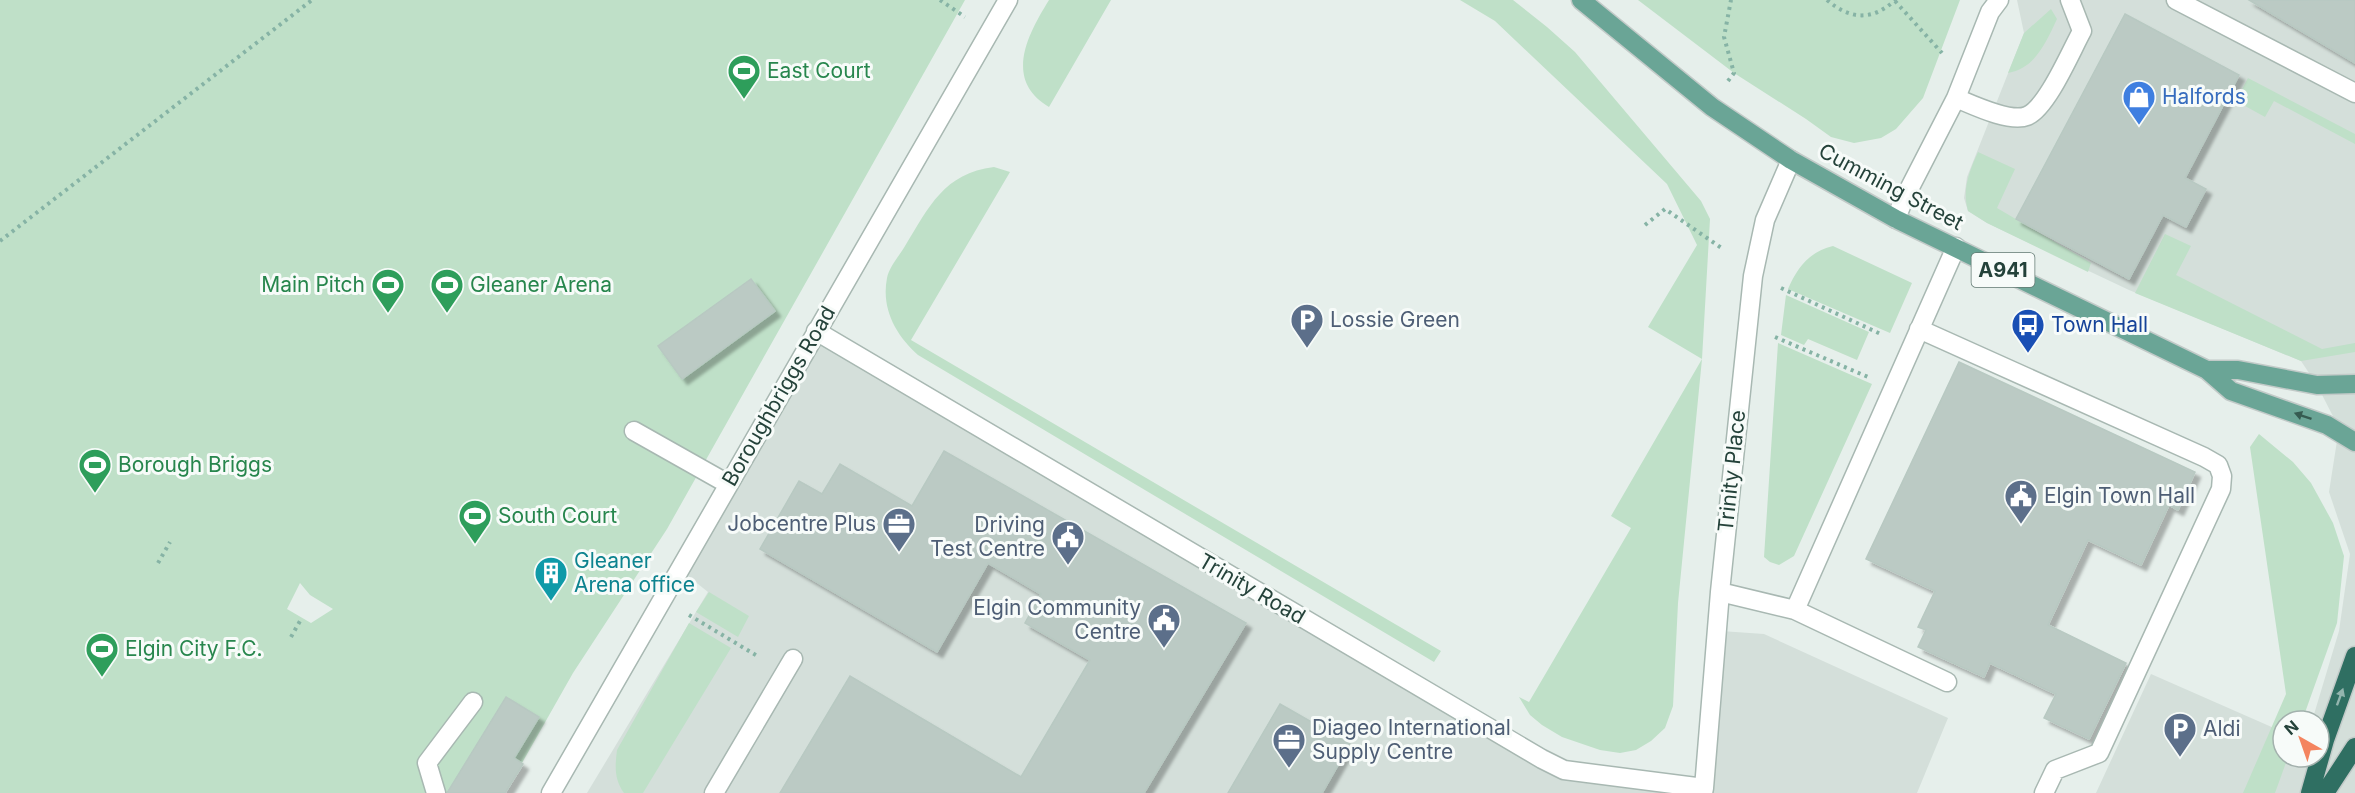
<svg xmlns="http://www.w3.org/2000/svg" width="2355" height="793" font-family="Inter,sans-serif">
  <defs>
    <filter id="shadow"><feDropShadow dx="5.5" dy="5.5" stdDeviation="1.5" flood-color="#0004"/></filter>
  </defs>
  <rect width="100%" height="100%" fill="#e6efeb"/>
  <!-- built -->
  <path fill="#d4dfda" d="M2017,0h338v793h-259l55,-119 132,58v25h36v-36h-7l27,-90 11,-77 -21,-62 10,-64 -22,-43 -16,-24 -172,-71 -142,-67 -19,-12 -4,-13 3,-21 57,-144z
    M819,339l745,437 135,17h-1112l121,-201 -25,-20z
    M1721,631l43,3 184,84 -31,75h-209z"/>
  <!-- green -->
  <path fill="#bfe0c8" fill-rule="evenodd" d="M0,0h965l-298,529 -94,144 -68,120h-505zM300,583l10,12 23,14 -22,14 -24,-14z
    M1049,0h62l-62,107c-46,-27 -21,-73 0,-107z
    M1460,0h53l34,27 28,25 126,149 9,18 -8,140 -24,244 -5,103 -8,22 -14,13 -15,9 -16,3 -20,-3 -38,-13 -20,-12 -12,-10 -11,-18 10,5 102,-174 -20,-12 91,-157 -54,-32 49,-82 -30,-61 -172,-163z
    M1638,0h322l-37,98 -27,31 -15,9 -27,5 -23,-6 -25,-18 -72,-46z
    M2051,9l6,10c-11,23 -22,50 -49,54l16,-40z
    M2248,78l107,56v10l-81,-43 -9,16 -29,-16z
    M1978,152l37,17 -18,39 94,55 -3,9 -101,-49 -19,-12c-6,-22 1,-39 10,-59z
    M994,167l16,5 -99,168 530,311 -7,11 -516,-307c-22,-20 -37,-46 -31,-77 2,-11 13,-23 18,-32 24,-39 39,-73 89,-79z
    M2165,234l26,12 -15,29 146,74 33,-6v9l-54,9 -166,-68z
    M1833,246l79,37 -22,50 -102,-44c9,-21 22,-38 45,-43z
    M1786,295l83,37 -12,28 -49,-21 -4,6 -23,-10z
    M1778,343l94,41 -78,172 -15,9 -9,-3 -6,-5z
    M2259,434l34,28 18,21 22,40 11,33 -7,67 -35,98h-19v36h5l-13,36h-32l43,-99 -36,-247z
    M709,592l40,24 -11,21 -42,-25z
    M689,623l42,25 -88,145h-19c-10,-14 -9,-27 -7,-43z"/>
  <!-- building -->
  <path fill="#bbcac4" stroke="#b8c9c2" stroke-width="1.5" filter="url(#shadow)" d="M2249,0h106v63z
    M2125,14l114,61 -54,103 21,11 -20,38 -23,-12 -34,64 -113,-60z
    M751,279l24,32 -93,68 -24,-33z
    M1959,362l236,110 -17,38 -9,-5 -28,60 -53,-25 -40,85 78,38 -37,76 -45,-21 12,-24 -66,-31 -6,14 -66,-30 8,-17 -8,-3 17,-36 -69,-32z
    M944,451l302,172 -102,170h-364l70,-117 171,101 69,-117 -65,-37 16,-29 -53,-31 -51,89 -177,-103 39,-68 23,13 18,-30 72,42z
    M506,697l33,20 -25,41 9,6 -18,29h-58z
    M1280,704l70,40 -28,49h-94z"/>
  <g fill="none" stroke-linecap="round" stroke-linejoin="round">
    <!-- minor casing -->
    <g stroke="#a8b8b2" stroke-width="21">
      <path id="minor" d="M2176,0l179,93
        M1956,98c17,7 54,25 71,18 20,-8 44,-65 55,-85l-12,-31
        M1896,219l7,-18 53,-103 34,-86 9,-12
        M1919,329l285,128 14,8 4,11 -1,13 -122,264 -44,17 -11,23
        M816,331l726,428 22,11 140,18 -1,5
        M634,431l94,53
        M1720,592l75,18 152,72
        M1795,610l161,-363
        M1704,788l16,-196 33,-316 12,-56 26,-60
        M436,793l-9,-30 46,-61
        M551,793l457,-793
        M714,793l79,-134"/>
    </g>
    <!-- major casing -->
    <g stroke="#c2cac8" stroke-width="21">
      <path id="major" d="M1581,0l131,107 79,53 105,59 311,151 24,21 96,34 28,17
        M2207,370h31l79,15 38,-1"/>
    </g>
    <!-- highway casing -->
    <g stroke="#c2cac8" stroke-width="21">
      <path id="highway" d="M2310,793l15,-53 30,-84
        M2325,793l30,-46"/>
    </g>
    <!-- path -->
    <path stroke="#86b3a5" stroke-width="4" stroke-dasharray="3 4.5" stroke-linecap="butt" d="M940,0l25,17
      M1827,0c23,20 46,21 68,0
      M1895,1l47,52
      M1728,81l6,-8 -10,-36 7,-37
      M1645,225l20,-16 58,40
      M0,241l312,-241
      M1781,288l102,47
      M1775,337l93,40
      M158,563l12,-21
      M689,615l70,42
      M291,637l9,-16"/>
    <!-- minor -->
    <use href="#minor" stroke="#fff" stroke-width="18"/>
    <!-- major -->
    <use href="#major" stroke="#6aa596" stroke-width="18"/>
    <!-- highway -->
    <use href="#highway" stroke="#2f6f62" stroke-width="18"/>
  </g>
  <!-- one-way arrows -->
  <defs><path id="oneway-solid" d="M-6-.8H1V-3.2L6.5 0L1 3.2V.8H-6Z" transform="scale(1.5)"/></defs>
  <use fill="#365b51" href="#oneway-solid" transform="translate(2303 416) rotate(-161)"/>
  <use fill="#93b5ae" href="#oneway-solid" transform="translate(2340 697) rotate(-70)"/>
  <!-- icons -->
  <defs>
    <g id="stadium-pin" transform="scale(1.725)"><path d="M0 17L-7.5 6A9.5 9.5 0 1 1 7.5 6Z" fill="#2e9e5b" stroke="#f7fbf9"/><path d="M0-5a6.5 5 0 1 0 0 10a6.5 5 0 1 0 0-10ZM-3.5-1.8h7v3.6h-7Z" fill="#fff"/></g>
    <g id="shop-pin" transform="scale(1.725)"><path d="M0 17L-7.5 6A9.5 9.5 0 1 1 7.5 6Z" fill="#3f7fe0" stroke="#f7fbf9"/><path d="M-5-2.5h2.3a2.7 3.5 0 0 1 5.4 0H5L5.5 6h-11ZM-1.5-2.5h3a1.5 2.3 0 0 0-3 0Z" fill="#fff"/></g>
    <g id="parking-pin" transform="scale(1.725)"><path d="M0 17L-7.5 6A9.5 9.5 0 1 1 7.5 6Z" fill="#5c6f8a" stroke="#f7fbf9"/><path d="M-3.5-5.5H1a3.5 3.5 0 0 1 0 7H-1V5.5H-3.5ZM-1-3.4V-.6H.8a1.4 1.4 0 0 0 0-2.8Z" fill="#fff"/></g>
    <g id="bus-pin" transform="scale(1.725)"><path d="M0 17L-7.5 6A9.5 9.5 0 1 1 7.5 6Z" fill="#1a4fb4" stroke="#f7fbf9"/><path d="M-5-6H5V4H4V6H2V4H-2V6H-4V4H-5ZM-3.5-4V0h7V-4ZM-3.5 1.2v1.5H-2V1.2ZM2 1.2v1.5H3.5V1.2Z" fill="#fff"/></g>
    <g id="civic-pin" transform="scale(1.725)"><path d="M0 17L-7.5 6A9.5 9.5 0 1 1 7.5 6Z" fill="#5c6f8a" stroke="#f7fbf9"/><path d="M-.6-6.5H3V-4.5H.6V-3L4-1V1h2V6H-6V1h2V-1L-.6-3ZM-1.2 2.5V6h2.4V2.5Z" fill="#fff"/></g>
    <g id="office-pin" transform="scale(1.725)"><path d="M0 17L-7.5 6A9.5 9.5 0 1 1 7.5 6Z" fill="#5c6f8a" stroke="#f7fbf9"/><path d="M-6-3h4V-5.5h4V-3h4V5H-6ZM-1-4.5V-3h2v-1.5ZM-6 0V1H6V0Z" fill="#fff"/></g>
    <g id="building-pin" transform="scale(1.725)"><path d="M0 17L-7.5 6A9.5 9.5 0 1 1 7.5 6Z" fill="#0f9aa8" stroke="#f7fbf9"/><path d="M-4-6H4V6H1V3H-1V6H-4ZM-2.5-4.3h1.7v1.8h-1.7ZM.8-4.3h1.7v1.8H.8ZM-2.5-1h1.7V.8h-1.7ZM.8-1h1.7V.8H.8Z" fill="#fff"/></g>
  </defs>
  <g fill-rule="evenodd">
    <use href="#stadium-pin" x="744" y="71"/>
    <use href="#shop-pin" x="2139" y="97"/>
    <use href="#stadium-pin" x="388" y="285"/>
    <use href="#stadium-pin" x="447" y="285"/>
    <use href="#parking-pin" x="1307" y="320"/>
    <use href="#bus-pin" x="2028" y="325"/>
    <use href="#stadium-pin" x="95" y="465"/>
    <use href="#civic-pin" x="2021" y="496"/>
    <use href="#stadium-pin" x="475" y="516"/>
    <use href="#office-pin" x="899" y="524"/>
    <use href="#civic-pin" x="1068" y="537"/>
    <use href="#building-pin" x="551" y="573"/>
    <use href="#civic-pin" x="1164" y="620"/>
    <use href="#stadium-pin" x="102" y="649"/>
    <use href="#parking-pin" x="2180" y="729"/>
    <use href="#office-pin" x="1289" y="740"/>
  </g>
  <g text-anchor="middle" stroke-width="6" stroke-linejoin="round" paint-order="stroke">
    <!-- shield labels -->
    <rect fill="#f7fbf9" stroke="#637a73" stroke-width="1.5" x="1971.5" y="253" width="63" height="34" rx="4.5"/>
    <g font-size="20" font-weight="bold" fill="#24423a">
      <text x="2003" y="277">A941</text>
    </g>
    <!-- leisure labels -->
    <g font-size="21" fill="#27864d" stroke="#f7fbf9" text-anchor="start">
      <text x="767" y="78">East Court</text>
      <text x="365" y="292" text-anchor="end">Main Pitch</text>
      <text x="470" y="292">Gleaner Arena</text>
      <text x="118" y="472">Borough Briggs</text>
      <text x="498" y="523">South Court</text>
      <text x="125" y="656">Elgin City F.C.</text>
    </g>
    <!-- shop labels -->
    <g font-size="21" fill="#366cbe" stroke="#f7fbf9" text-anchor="start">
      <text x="2162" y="104">Halfords</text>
    </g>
    <!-- street labels -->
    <g font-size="21" fill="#24423a" stroke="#f7fbf9">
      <text transform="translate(1891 187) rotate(28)" y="7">Cumming Street</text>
      <text transform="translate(779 396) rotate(-60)" y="7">Boroughbriggs Road</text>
      <text transform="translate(1732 471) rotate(-84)" y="7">Trinity Place</text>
      <text transform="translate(1252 589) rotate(30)" y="7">Trinity Road</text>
    </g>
    <!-- service labels -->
    <g font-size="21" fill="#4e5e75" stroke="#f7fbf9" text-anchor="start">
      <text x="1330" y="327">Lossie Green</text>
      <text x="2044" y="503">Elgin Town Hall</text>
      <text x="876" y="531" text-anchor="end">Jobcentre Plus</text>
      <text x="1045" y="532" text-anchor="end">Driving<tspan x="1045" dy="24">Test Centre</tspan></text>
      <text x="1141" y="615" text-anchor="end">Elgin Community<tspan x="1141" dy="24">Centre</tspan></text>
      <text x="1312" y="735">Diageo International<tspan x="1312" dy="24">Supply Centre</tspan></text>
      <text x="2203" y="736">Aldi</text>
    </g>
    <!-- transit labels -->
    <g font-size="21" fill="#164399" stroke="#f7fbf9" text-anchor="start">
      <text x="2051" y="332">Town Hall</text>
    </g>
    <!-- culture labels -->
    <g font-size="21" fill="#0d838f" stroke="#f7fbf9" text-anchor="start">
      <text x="574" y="568">Gleaner<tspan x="574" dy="24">Arena office</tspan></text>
    </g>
  </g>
  <!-- north arrow -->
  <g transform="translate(2301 739) rotate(320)"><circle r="28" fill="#f7fbf9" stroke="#a3b1ad" stroke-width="1.5"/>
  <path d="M0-4.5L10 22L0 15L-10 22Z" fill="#f4845f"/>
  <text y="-9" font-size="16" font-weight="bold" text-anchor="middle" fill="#24423a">N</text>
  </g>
</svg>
